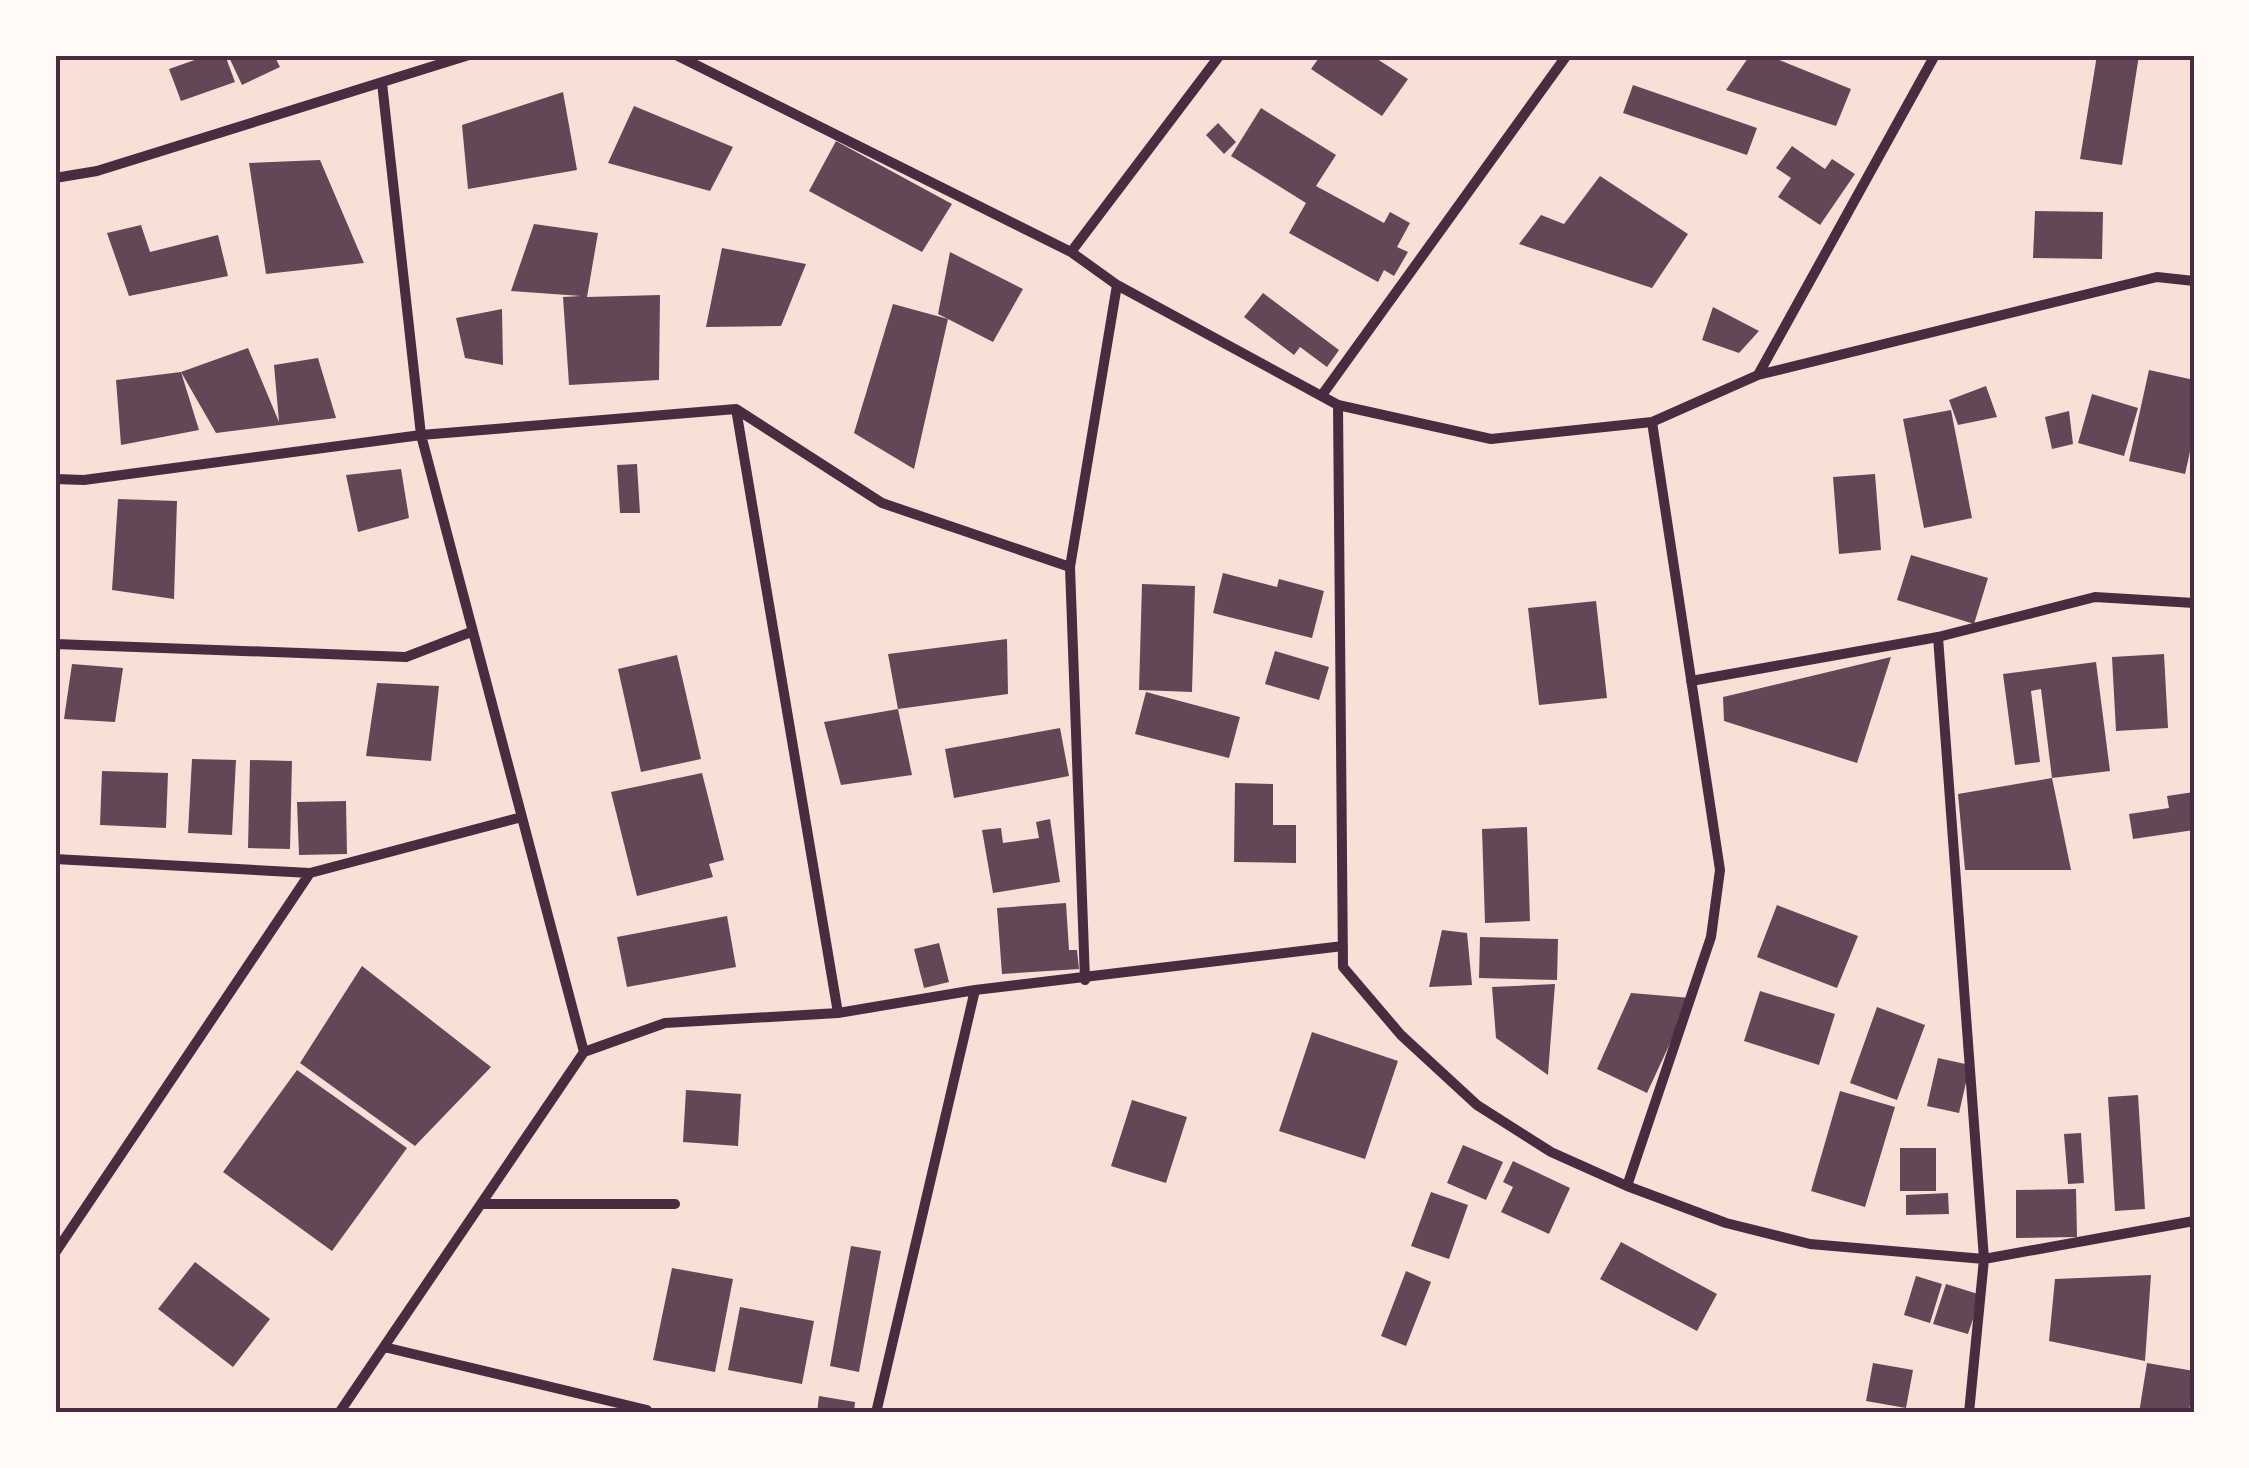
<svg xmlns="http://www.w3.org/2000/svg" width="2249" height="1468" font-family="Arial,sans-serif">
  <rect width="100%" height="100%" fill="#f7e1d7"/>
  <!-- building -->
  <path fill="#644757" d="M209,55h16l10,27 -54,19 -12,-32z
    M228,55h46l6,12 -38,18z
    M1321,55h50l37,24 -26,37 -71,-47z
    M1750,55h17l84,34 -15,37 -110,-36z
    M2097,55h42l-17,110 -42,-6z
    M1633,85l124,43 -10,27 -124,-42z
    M563,92l14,78 -109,19 -6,-64z
    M634,106l99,41 -23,44 -102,-28z
    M1261,108l75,47 -20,31 68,37 6,-11 20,11 -13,24 11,5 -14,24 -10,-6 -6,12 -89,-49 17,-30 -75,-47z
    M1218,123l18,19 -12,12 -18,-19z
    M836,141l116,63 -30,48 -113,-61z
    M1792,146l33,23 7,-10 23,15 -35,51 -42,-28 13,-19 -15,-10z
    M320,160l44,103 -98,11 -17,-111z
    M1600,176l88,58 -36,54 -133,-44 22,-29 23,9z
    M2035,211l68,1 -1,47 -69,-1z
    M534,224l64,9 -11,64 73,-2 -1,85 -90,5 -6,-88 18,-1 -70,-5z
    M141,225l9,27 68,-17 10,41 -99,20 -22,-63z
    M722,248l84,16 -25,62 -75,1z
    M950,252l73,37 -30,53 -45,-23 -34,150 -60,-36 39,-129 55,15 -10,-5z
    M1263,293l76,57 -12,17 -27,-20 -6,8 -50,-38z
    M1713,307l46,24 -20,22 -37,-13z
    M502,309l1,56 -38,-7 -9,-40z
    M248,348l31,74 -5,-57 44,-7 18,60 -120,15 -35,-61z
    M2149,370l45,10v54l-9,40 -56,-13z
    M181,372l18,58 -78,15 -5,-65z
    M1986,386l11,31 -39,8 -9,-25z
    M2092,394l46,14 -14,48 -46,-13z
    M1951,410l21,108 -48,10 -21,-109z
    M2069,411l4,33 -21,5 -7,-32z
    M637,464l3,49h-20l-3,-48z
    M401,469l8,49 -51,14 -12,-57z
    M1875,474l6,76 -42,4 -6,-77z
    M118,499l59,2 -3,98 -62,-9z
    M1911,555l77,23 -14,46 -77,-24z
    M1223,573l54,14 2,-8 45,12 -12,47 -99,-25z
    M1142,584l53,2 -3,106 -53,-2z
    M1596,601l11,97 -68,7 -11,-97z
    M1007,639l1,55 -110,15 -10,-55z
    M1275,651l54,16 -10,33 -54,-16z
    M2164,654l4,74 -52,3 -4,-74z
    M677,655l24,104 -60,13 -23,-103z
    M1891,657l-34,106 -133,-42 -1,-24z
    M2096,662l14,109 -58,7 -11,-89 -10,2 9,71 -25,3 -12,-91z
    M72,664l51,4 -8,54 -51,-3z
    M377,683l62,3 -8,75 -65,-5z
    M1146,692l94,25 -11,41 -94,-24z
    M898,709l14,66 -71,10 -17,-63z
    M1060,728l9,48 -115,22 -9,-49z
    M192,759l44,1 -4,75 -44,-2z
    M250,760l42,1 -2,88 -42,-1z
    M102,771l66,2 -2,55 -66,-3z
    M702,773l22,87 -15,4 4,13 -76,19 -26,-104z
    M2052,778l19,92h-106l-7,-76z
    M1235,783l38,1v41h23v38l-62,-1z
    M2194,792v38l-61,9 -4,-25 40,-6 -2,-12z
    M346,801l1,53 -48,1 -2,-53z
    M1050,819l10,63 -67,11 -11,-63 19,-2 2,15 36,-5 -3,-16z
    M1527,827l3,94 -45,2 -3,-94z
    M1066,903l3,47h8l2,19 -77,5 -5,-66z
    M1777,905l81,31 -21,52 -80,-31z
    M727,916l9,51 -109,20 -10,-50z
    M1442,930l25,3 5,52 -43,2z
    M1480,937l78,2 -1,41 -78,-2z
    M939,943l10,39 -25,6 -10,-39z
    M362,966l129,101 -76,79 -115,-83z
    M1555,984l-7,91 -52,-37 -4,-51z
    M1760,991l75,23 -16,51 -75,-24z
    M1631,993l60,5 -44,95 -50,-24z
    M1877,1007l48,18 -28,75 -47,-17z
    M1312,1032l86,29 -33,98 -86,-28z
    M1938,1058l32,7 -11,48 -32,-7z
    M297,1070l110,78 -75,103 -109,-79z
    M686,1090l55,4 -3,52 -55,-4z
    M1840,1091l55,16 -30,100 -54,-16z
    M2138,1095l7,114 -30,2 -7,-114z
    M1132,1100l55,17 -21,66 -55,-17z
    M2081,1133l3,50 -16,1 -4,-50z
    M1463,1145l40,17 -17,38 -39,-17z
    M1900,1148h36v43h-36z
    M1513,1161l57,27 -21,46 -48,-22 12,-25 -10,-5z
    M2076,1189l1,48 -61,1v-48z
    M1431,1192l37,13 -19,54 -38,-13z
    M1948,1193l1,21 -43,1v-20z
    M1621,1242l96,52 -20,37 -97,-52z
    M851,1246l30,5 -22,121 -29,-6z
    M195,1262l75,57 -37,48 -75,-58z
    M672,1268l61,11 -18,93 -62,-12z
    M1406,1271l25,11 -25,64 -25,-10z
    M2151,1275l-6,86 -96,-20 6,-62z
    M1916,1276l26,8 -12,39 -26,-8z
    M1946,1284l35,11 -13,39 -35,-10z
    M740,1307l74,14 -12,63 -74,-14z
    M1873,1363l40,7 -7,38 -40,-7z
    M2147,1363l47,8 -5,42h-50z
    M819,1396l36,6 -1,11h-37z"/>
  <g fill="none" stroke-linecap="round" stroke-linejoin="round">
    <!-- minor -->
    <path stroke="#4a2c40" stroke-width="10" d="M676,55l395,197 46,33 221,120 153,34 161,-17 106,-47 399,-98 37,4
      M382,83l39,352 163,617
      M55,178l42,-7 372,-116
      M1071,252l149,-197
      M1758,375l177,-320
      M1322,395l245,-340
      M1338,405l5,562 58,68 76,70 74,47 76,34 99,37 84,21 174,15 210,-38
      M736,409l102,604
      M55,479l29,1 337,-45 315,-26 146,94 188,64
      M1938,637l46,622 -15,154
      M55,644l351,13 65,-25
      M1691,681l247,-44 157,-40 99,6
      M55,859l255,14 212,-56
      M1085,980l-15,-413 47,-282
      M1627,1186l84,-249 9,-67 -68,-448
      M481,1204h194
      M55,1253l255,-380
      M384,1347l263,63
      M339,1413l245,-361 81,-29 173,-10 137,-23 368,-44
      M876,1413l99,-423"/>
  </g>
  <!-- border -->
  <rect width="2249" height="1468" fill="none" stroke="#fffaf5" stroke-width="115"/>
  <rect x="58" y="58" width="2134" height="1352" fill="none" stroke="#4a2c40" stroke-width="4"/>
</svg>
